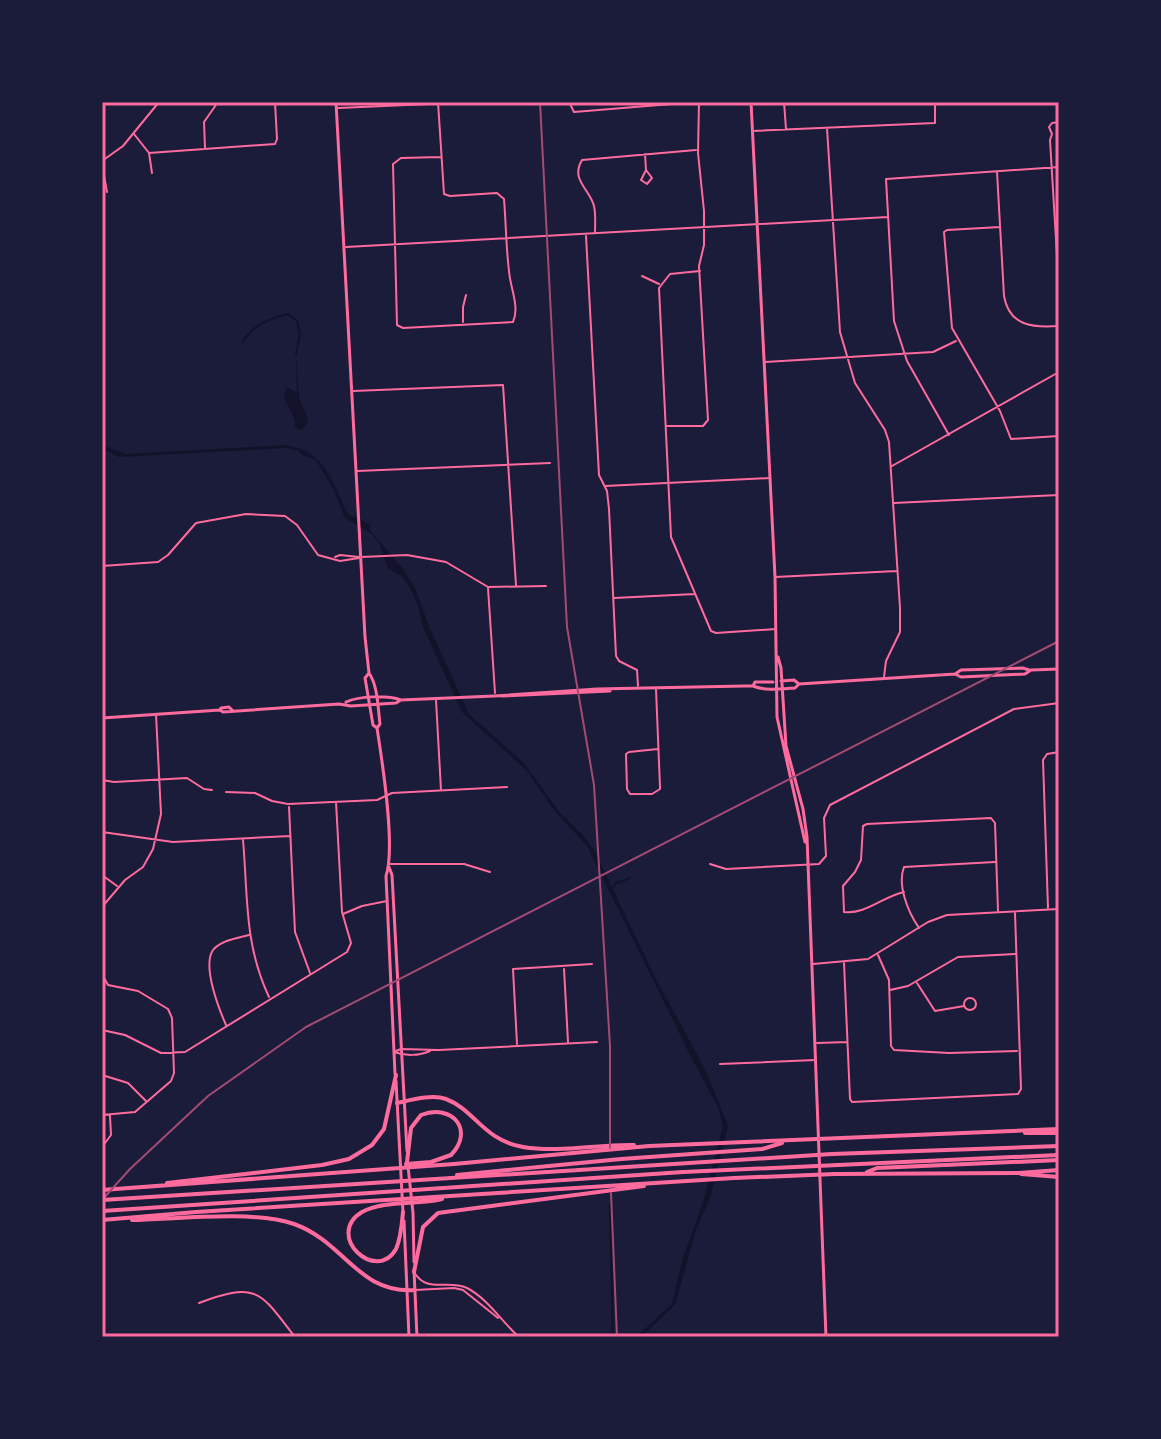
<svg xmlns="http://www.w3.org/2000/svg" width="1161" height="1439" font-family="Jost,sans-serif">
  <rect width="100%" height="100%" fill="#1b1b3a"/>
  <!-- water -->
  <path fill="#12122b" d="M296,355l3,43 9,21 -2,7 -6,4 -5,-3c0,-16 -9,-19 -11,-33l3,-7 10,6z
    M102,445l23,9 160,-9c40,5 47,36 63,69l23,11 -2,4 35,41 12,20 12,34 41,90 55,49 34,47 23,23 13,17 61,127 51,94 22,55 -18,72 -14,32 -21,75 -34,32h-5l36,-33 10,-43 21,-59 20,-76 -5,-19 -26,-48 -105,-213 -33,-36 -27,-39 -65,-59 -39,-85 -5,-21 -8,-18 -8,-12 -14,-8 -9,-25 -7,-9 -27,-16 -11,-28 -18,-30 -14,-5 -5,-5 -10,-2 -168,9 -17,-9z"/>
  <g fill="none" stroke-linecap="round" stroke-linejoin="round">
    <!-- stream -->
    <path stroke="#12122b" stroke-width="2" d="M243,342c9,-17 27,-24 45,-28l9,7 3,13 -4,21
      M611,890l5,-7 14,-5
      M610,1204l3,133"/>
    <!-- minor -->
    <path stroke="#ff6b9d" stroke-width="2" d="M438,102l6,92 6,2 47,-3 7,6c2,24 2,48 5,72 1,16 11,36 4,51l-110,6 -6,-3 -4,-161 8,-6 40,-1
      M569,102l5,10 122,-10
      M784,102l2,27
      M338,108l137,-6
      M1059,122l-7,1 -3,4 3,7 -2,6 9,149
      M827,128l13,204 15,51 30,47 4,12 11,166v24l-14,29 -2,16
      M753,131l182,-8v-21
      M134,134l15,19 3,20
      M205,148l-1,-26 14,-20
      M149,153l126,-9 2,-5 -2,-37
      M645,154l1,16 6,8 -5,6 -6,-4 5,-10
      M102,165l5,27
      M997,172l7,124c5,30 29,32 55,30
      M1000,227l-53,3 -3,2 8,96 48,83 11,28 48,-3
      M595,233c0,-9 1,-18 -1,-27 -4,-17 -24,-26 -12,-46l114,-10
      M586,236l13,239 8,16 2,18 7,147 3,5 18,9 1,16
      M346,247l542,-30
      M700,271l-30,3 -11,14 12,249 40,94 5,2 60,-4
      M642,276l17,8
      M463,322v-15l3,-12
      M765,362l168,-10 23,-11
      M353,391l150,-6 13,200
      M667,426h36l5,-6 -9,-154 5,-21v-34l-6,-58 1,-51
      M949,435l-42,-74 -13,-40 -8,-142 173,-12
      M892,466l167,-94
      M357,471l193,-8
      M605,486l165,-8
      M894,503l165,-8
      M361,557l46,-2 39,7 42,25
      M775,577l122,-6
      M488,587l58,-1
      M488,588l7,105
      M614,598l81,-4
      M656,689l4,98v2l-8,5h-22l-3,-5 -1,-35 3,-2 29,-3
      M436,700l5,90
      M102,780l12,2 73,-4 17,11 8,1
      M226,792l29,1 17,8 16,3 89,-4 15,-7 115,-6
      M289,807l6,125 15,41
      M102,832l71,10 117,-6
      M243,840c5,56 1,104 26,157
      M389,864h75l26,8
      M710,864l16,5 93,-5 7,-8 -2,-38 6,-13 184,-96 45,-6
      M102,875l15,11
      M904,892c-20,4 -39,23 -60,20l-1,-26 12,-14 6,-12 2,-34 4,-2 124,-6 4,5 3,88
      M102,907l23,-27 18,-13 10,-18 8,-35 -5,-100
      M1048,908l-5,-148 4,-6 12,-2
      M343,914l19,-8 25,-5
      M919,928c-11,-16 -22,-43 -15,-61l91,-5
      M878,955l11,25 2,66 3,4 55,3 68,-2
      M102,963l2,15 4,7 30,6 30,18 4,9 2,55 -3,8 -36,31 -33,3
      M844,963l6,136 2,3 166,-8 3,-5 -6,-176
      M564,969l4,73
      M917,983l18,28 29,-5
      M890,990l18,-4 50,-29 57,-3
      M964 1004a6 6 0 1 1 12 0a6 6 0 1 1-12 0Z
      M226,1025c-7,-16 -24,-59 -13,-75 8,-10 25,-12 36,-15
      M102,1030l23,5 36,18 24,-1 162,-100 4,-9 -9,-31 -6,-110
      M817,1043l30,-1
      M517,1044l-4,-75 79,-5
      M396,1051l5,-2 38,1 158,-8
      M394,1052c11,4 25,4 36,-1
      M720,1064l95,-4
      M102,1075l26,8 18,18
      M102,1147l9,-12 -1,-19
      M199,1303c59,-22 61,-11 96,34"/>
    <!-- tertiary -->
    <path stroke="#ff6b9d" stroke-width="2" d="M102,161l21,-15 36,-44
      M335,557l5,-2 19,2
      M102,566l56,-4 10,-7 28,-32 50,-9 39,2 12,9 21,30 22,6 19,-3
      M813,964l55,-5 60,-37 19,-7 112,-6
      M414,1272c13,22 33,7 53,16 20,10 35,34 52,49
      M415,1290l39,-2 9,2 35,28"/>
    <!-- secondary -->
    <path stroke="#ff6b9d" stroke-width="3" d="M336,102l29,535 4,36c9,13 9,36 11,51l-3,4c5,32 19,119 9,148l9,198
      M751,102l24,475 2,140 28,125
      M778,657l3,11 5,78 17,63 4,28 19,500
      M369,673l-4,5 8,47 4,3
      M955,674l6,-4 62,-2 6,2
      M781,681l13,-1 5,4 156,-10 6,3 64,-3 6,-4 28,-1
      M753,686c12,5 28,3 42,2l4,-4
      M495,696l102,-7 147,-3h9l2,-4h18
      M502,696l108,-5
      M346,702c13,-6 41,-7 55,-2
      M220,710l1,-2 8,-1 3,3
      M102,718l118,-8 3,2 116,-8 12,2 45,-3 5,-3 93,-4
      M389,867l3,8 15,276
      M396,1081l7,132
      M408,1166l5,47 1,49
      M404,1221l5,116
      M414,1270l3,67"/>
    <!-- motorway -->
    <path stroke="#ff6b9d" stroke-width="4" d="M397,1103c14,-3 35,-9 49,-4 29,11 37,41 77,48 37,6 75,-3 111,-2
      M1025,1133h34
      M406,1164l25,-2 20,-7c24,-25 1,-52 -30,-40l-10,13 -4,34
      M867,1172l10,-4 182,-8
      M1021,1174l38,3
      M457,1175l164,-16 141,-10 20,-6
      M167,1183l155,-18 27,-6 23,-14 12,-16 12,-54
      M102,1190l352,-26 195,-18 410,-17
      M102,1200l730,-46 227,-8
      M102,1211l581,-39 376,-17
      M403,1212c-1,11 -2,26 -7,37 -20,35 -72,-14 -34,-37 22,-12 55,-7 80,-13
      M102,1220l94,-8 538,-34 101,-4 184,-1 40,-3
      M132,1220c46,-1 120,-10 162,4 51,18 64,70 121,66
      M414,1272l9,-45 15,-14 206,-27"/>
    <!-- rail -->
    <path stroke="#a44b75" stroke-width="2" d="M540,102l27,525 27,158 16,261v102
      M611,1193l6,144
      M102,1200l28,-31 78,-73 98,-69 753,-386"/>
  </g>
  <!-- border -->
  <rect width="1161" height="1439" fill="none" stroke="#1b1b3a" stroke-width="208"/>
  <rect x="104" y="104" width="953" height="1231" fill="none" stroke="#ff6b9d" stroke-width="3"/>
</svg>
